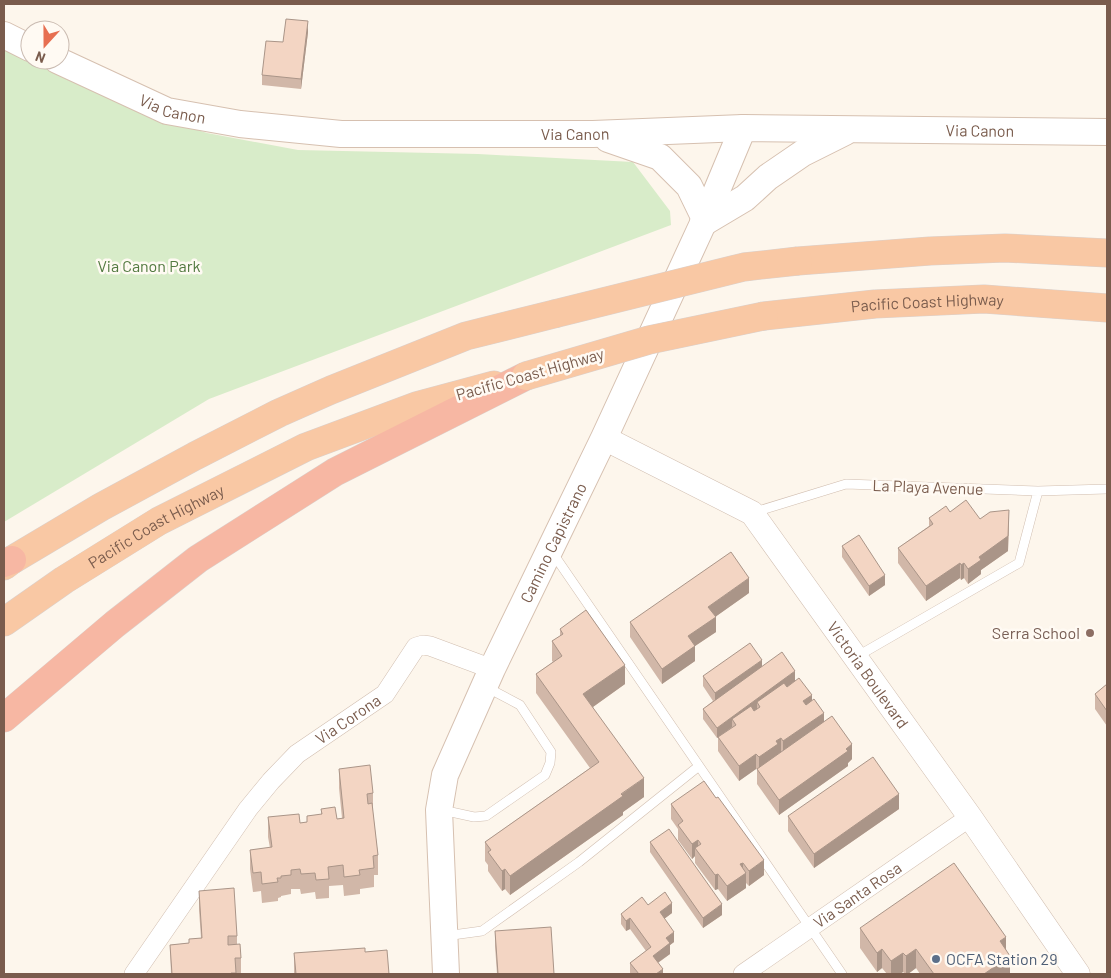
<svg xmlns="http://www.w3.org/2000/svg" width="1111" height="978" font-family="Barlow,sans-serif">
  <rect width="100%" height="100%" fill="#fdf6ec"/>
  <!-- green -->
  <path fill="#d8ecc9" d="M4,47l135,64 68,22 91,17 180,4 155,8 37,49 1,14 -462,174 -205,123z"/>
  <g fill="none" stroke-linecap="round" stroke-linejoin="round">
    <!-- service casing -->
    <g stroke="#d1beb0" stroke-width="10">
      <path id="service" d="M755,512l91,-28 192,7 69,-2
        M552,552l290,422
        M856,657l163,-94 19,-72
        M442,810l32,7 12,-1 59,-41 5,-12 1,-11 -31,-47 -34,-18
        M445,936l37,-5 97,-69 120,-96"/>
    </g>
    <!-- minor casing -->
    <g stroke="#d1beb0" stroke-width="20">
      <g id="minor">
        <path id="s1" d="M134,974l114,-165 23,-28 26,-27 88,-60 31,-47 7,-2 7,1 62,23"/>
        <path id="s2" d="M743,974l227,-157"/>
      </g>
    </g>
    <!-- tertiary casing -->
    <g stroke="#d1beb0" stroke-width="25">
      <g id="tertiary">
        <path id="s3" d="M604,438l148,75 218,304 108,157"/>
      </g>
    </g>
    <!-- secondary casing -->
    <g stroke="#d6c0b0" stroke-width="28">
      <g id="secondary">
        <path d="M4,35l26,13"/>
        <path id="s4" d="M57,60l110,51 73,13 101,10h252l150,-6 364,4"/>
        <path d="M608,139l52,18 29,29 16,33"/>
        <path d="M703,223l42,-25 23,-21 35,-24 42,-21"/>
        <path id="s5" d="M446,974l-7,-164 6,-35 47,-106 112,-231 101,-219 38,-91"/>
      </g>
    </g>
    <!-- trunk casing -->
    <g stroke="#dad1cd" stroke-width="29">
      <g id="trunk">
        <path d="M798,261l132,-10 75,-3 102,5"/>
        <path id="s6" d="M764,316l111,-12 109,-5 123,9"/>
        <path d="M4,566l8,-6 89,-53 94,-51 84,-43 52,-23 135,-54 88,-22"/>
        <path id="s7" d="M4,622l60,-42 95,-59 147,-74 110,-41 78,-21"/>
      </g>
    </g>
    <!-- motorway casing -->
    <g stroke="#dad1cd" stroke-width="29">
      <path id="motorway" d="M4,563l8,-3
        M4,718l111,-94 83,-65 137,-87 191,-96"/>
    </g>
    <!-- service -->
    <use href="#service" stroke="#fff" stroke-width="9"/>
    <!-- minor -->
    <use href="#minor" stroke="#fff" stroke-width="19"/>
    <!-- tertiary -->
    <use href="#tertiary" stroke="#fff" stroke-width="24"/>
    <!-- secondary -->
    <use href="#secondary" stroke="#fff" stroke-width="26"/>
    <!-- trunk -->
    <use href="#trunk" stroke="#f9c8a4" stroke-width="28"/>
    <!-- motorway -->
    <use href="#motorway" stroke="#f7b7a3" stroke-width="28"/>
    <!-- trunk-bridge casing -->
    <g stroke="#dad1cd" stroke-width="29" stroke-linecap="butt">
      <path id="trunk-bridge" d="M554,314l190,-47 54,-6
        M526,376l123,-36 115,-24"/>
    </g>
    <!-- trunk-bridge -->
    <use href="#trunk-bridge" stroke="#f9c8a4" stroke-width="28"/>
  </g>
  <!-- wall -->
  <path fill="#d1b7a8" d="M308,32l-7,57 -39,-4v-10l21,-33z
    M950,512l30,7 29,6 -1,26 -27,19v4l-13,10 -4,-6 -3,2 -1,-2 -34,23 -28,-38v-15l31,-22v-8z
    M842,546l43,39 -16,11 -27,-39z
    M749,593l-34,24 1,15 -21,14v15l-33,23 -32,-47v-15z
    M560,629l65,55 -32,23 51,90 -21,15v3l-113,80 -5,-6 -3,2 -14,-20v-6l-3,-4v-19l105,-74 -54,-75v-19l17,-12 -1,-1v-20l8,-5z
    M762,666l33,15 17,20 12,21 28,37 -4,4v3l-69,49 -22,-31v-15h-1l-17,12 -21,-30v-14l-1,1 -14,-19v-10l10,-8 -10,-15v-10z
    M1107,684v42l-12,-17v-15z
    M339,769l34,24v20l5,42v20h-4v12l-14,2v5l-16,2 -1,-11 -14,1v12l-13,1 -1,-7 -14,2 -1,-5h-9v5l-10,2v1l-3,1v3l-16,2 -1,-12 -8,1 -3,-23v-19l20,-2 -2,-11v-20l32,6 7,-1v-6l14,-1v-6l16,10 5,-1 -3,-30z
    M671,804l93,71 -15,11 -3,-3v5l-19,13 -9,-12 -3,1 -20,-27v-7l-3,3 -14,-19v-11l-7,-10z
    M899,809l-85,59 -26,-37v-15z
    M650,842l72,73 -19,13 -53,-76z
    M199,891l38,45v9l4,13v16h-70l-1,-29 19,-2 12,-5 -2,-28z
    M648,905l24,8 -8,6 10,23 -4,3v9l-12,9 5,11h-32l-1,-1v-10l16,-12 -16,-22 -4,2 -5,-7v-10z
    M860,928l146,21 4,25h-90l-4,-6 -8,6h-3l-2,-2 -3,2h-13l-5,-6 -5,4 -17,-24z
    M495,931l59,43h-57l-2,-28z
    M365,952l24,22h-95v-21z"/>
  <!-- shaded-wall -->
  <path fill="#aa9588" d="M308,21v11l-7,57v-10z
    M1009,510l-1,41 -27,19v4l-13,10v-15l11,-12z
    M960,563v15l-34,23v-15z
    M964,563v15l-3,2v-15z
    M885,575v10l-16,11v-10z
    M749,578v15l-41,29v-15z
    M716,617v15l-21,14v15l-33,23v-15l26,-33z
    M762,660v10l-47,34v-11z
    M625,665v19l-42,30v-20z
    M795,671v10l-35,26 -3,-5v7l-22,15 -3,-5v8l-15,11v-10z
    M812,695v15l-9,6v-15z
    M824,713v15l-41,28v-15z
    M781,738v14l-22,20v-15l17,-16z
    M852,744v15l-4,4v3l-69,49v-15z
    M756,754v15l-17,12v-15z
    M644,778v19l-21,15v3l-113,80v-19z
    M899,794v15l-85,59v-14z
    M698,840v12l-3,-4v8l-3,3v-15z
    M764,860v15l-15,11v-15z
    M743,863v12l3,-2v15l-19,13v-15l13,-22z
    M505,869v20l-3,2v-20z
    M718,874v15l-3,1v-15z
    M672,903v10l-12,9v-10z
    M722,904v11l-19,13v-10z
    M630,918v11l-4,2v-10z
    M674,932v10l-4,3v9l-17,12v-10l13,-18z
    M1006,937v19l-6,-15z
    M882,949v19l-5,4v-19z
    M916,949v19l-8,6h-2v-18z
    M903,953v19l-3,2h-9v-13z
    M1010,956v18h-26z
    M663,969v5h-7z"/>
  <!-- building -->
  <path fill="#f3d5c3" stroke="#aa9588" d="M286,19l22,2 -7,58 -39,-4 4,-34 17,1z
    M966,500l14,19 10,-7 19,-2 -1,26 -29,21 2,3 -13,9 -4,-6 -3,2 -1,-2 -34,23 -28,-38 35,-24 -4,-6 17,-12 4,6z
    M859,535l26,40 -16,11 -27,-40z
    M731,552l18,26 -41,29 8,10 -28,19 7,10 -33,23 -32,-47z
    M586,610l39,55 -42,29 61,84 -23,16 2,2 -113,80 -5,-7 -3,2 -14,-19 3,-2 -6,-8 114,-80 -63,-88 26,-18 -10,-15 11,-7 -3,-5z
    M750,643l12,17 -47,33 -12,-17z
    M782,652l13,19 -78,57 -14,-19z
    M799,678l13,17 -9,6 3,4 8,-6 10,14 -41,28 -2,-3 -5,3 2,3 -19,13 -3,-3 -17,12 -21,-29 18,-12 -4,-6 19,-13 3,5 6,-4 -3,-5 27,-19 3,4z
    M1107,684v27l-12,-17z
    M832,716l20,28 -6,5 2,2 -69,49 -22,-31z
    M873,757l26,37 -85,60 -26,-38z
    M370,765l3,28 -6,1 1,10 4,-1 6,52 -5,1 1,12 -15,2 1,5 -16,2 -1,-12 -15,2 1,12 -13,1 -1,-7 -14,1 -1,-5 -9,1v5l-10,1v2h-4l1,4 -16,2 -1,-12 -8,1 -3,-23 22,-3 -4,-30 31,-3 1,9 7,-1v-6l15,-2 -1,-5 14,-2 2,12 7,-1 -5,-49z
    M704,781l12,17 2,-1 46,63 -15,11 -6,-8 -3,1 6,9 -19,13 -9,-12 -3,1 -20,-27 6,-4 -3,-4 -6,4 -14,-19 5,-4 -12,-17z
    M669,829l53,75 -19,14 -53,-76z
    M954,863l52,74 -6,4 10,15 -26,18h-50l-18,-25 -10,7 -3,-3 -12,8 -9,-12 -5,4 -17,-25z
    M234,888l3,48h-9v9l12,-1 1,14h-6l1,15h-5v1h-59l-2,-29 19,-2v-4l13,-1 -3,-47z
    M665,892l7,11 -12,9 14,20 -8,6 4,5 -17,13 10,13 -7,5h-17l-9,-11 21,-16 -21,-29 -4,3 -5,-7 21,-17 6,8z
    M551,927l3,47h-56l-3,-43z
    M365,948v4l22,-2 2,24h-93l-2,-21z"/>
  <!-- markers -->
  <circle fill="#8d6e63" stroke="#fffaf3" stroke-width="2" cx="1090" cy="633" r="5"/>
  <circle fill="#5c6f8a" stroke="#fffaf3" stroke-width="2" cx="936" cy="959" r="5"/>
  <g text-anchor="middle" stroke-width="5" stroke-linejoin="round" paint-order="stroke">
    <!-- street labels -->
    <g font-size="16" fill="#7a5c4d" stroke="#fffaf3">
      <text dy="6" stroke="none"><textPath href="#s4" startOffset="126">Via Canon</textPath></text>
      <text dy="6" stroke="none"><textPath href="#s4" startOffset="936">Via Canon</textPath></text>
      <text dy="6" stroke="none"><textPath href="#s4" startOffset="531">Via Canon</textPath></text>
      <text dy="6" stroke="none"><textPath href="#s6" startOffset="164">Pacific Coast Highway</textPath></text>
      <text transform="translate(530 374) rotate(-16)" y="6">Pacific Coast Highway</text>
      <text transform="translate(928 487) rotate(2)" y="6">La Playa Avenue</text>
      <text dy="6" stroke="none"><textPath href="#s7" startOffset="180">Pacific Coast Highway</textPath></text>
      <text dy="6" stroke="none"><textPath href="#s5" startOffset="456">Camino Capistrano</textPath></text>
      <text dy="6" stroke="none"><textPath href="#s3" startOffset="365">Victoria Boulevard</textPath></text>
      <text dy="6" stroke="none"><textPath href="#s1" startOffset="336">Via Corona</textPath></text>
      <text dy="6" stroke="none"><textPath href="#s2" startOffset="139">Via Santa Rosa</textPath></text>
    </g>
    <!-- park labels -->
    <g font-size="16" fill="#537a41" stroke="#fffaf3">
      <text x="149" y="272">Via Canon Park</text>
    </g>
    <!-- education labels -->
    <g font-size="16" fill="#785e54" stroke="#fffaf3" text-anchor="end">
      <text x="1080" y="639">Serra School</text>
    </g>
    <!-- service labels -->
    <g font-size="16" fill="#4e5e75" stroke="#fffaf3" text-anchor="start">
      <text x="946" y="965">OCFA Station 29</text>
    </g>
  </g>
  <!-- border -->
  <rect width="1111" height="978" fill="none" stroke="#7a5c4d" stroke-width="10"/>
  <!-- north arrow -->
  <g transform="translate(45 45) rotate(201)"><circle r="24" fill="#fffaf3" stroke="#cabbb1"/>
  <path d="M0-4L9 19L0 12L-9 19Z" fill="#e76f51"/>
  <text y="-8" font-size="14" font-weight="bold" text-anchor="middle" fill="#7a5c4d">N</text>
  </g>
</svg>
